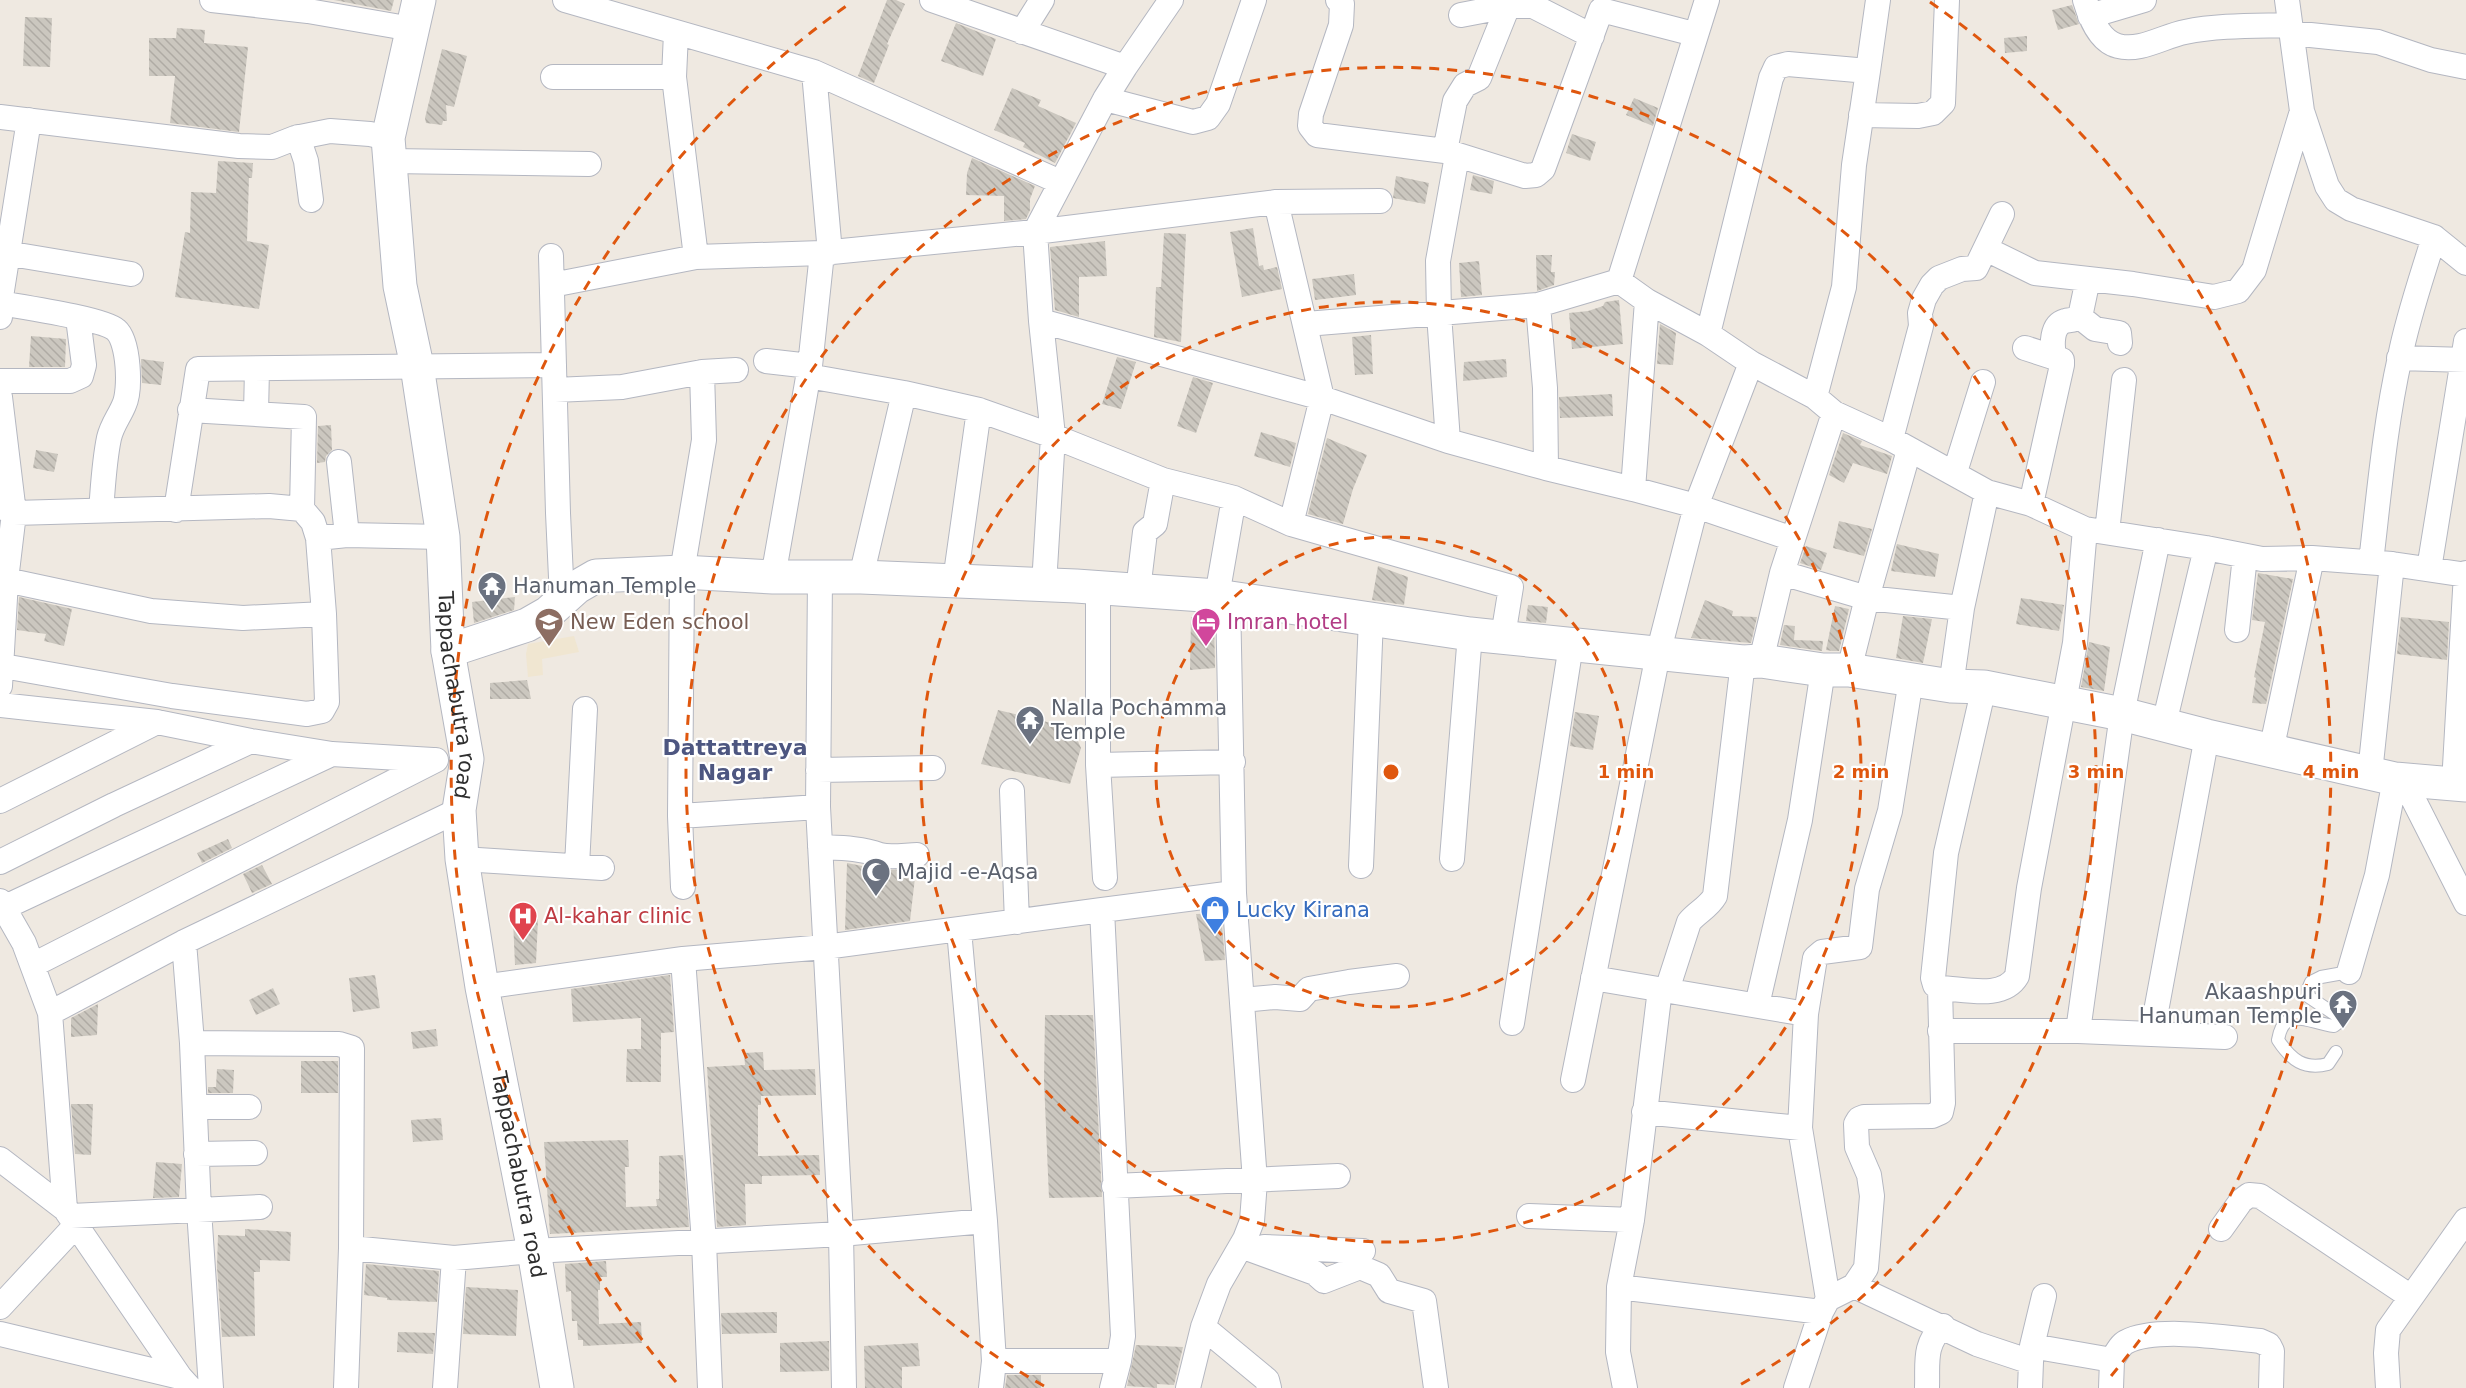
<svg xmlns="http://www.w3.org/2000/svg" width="2466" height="1388" font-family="'DejaVu Sans',sans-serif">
  <defs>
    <pattern id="building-back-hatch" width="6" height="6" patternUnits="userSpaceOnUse" patternTransform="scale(1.5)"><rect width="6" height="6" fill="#cbc7bf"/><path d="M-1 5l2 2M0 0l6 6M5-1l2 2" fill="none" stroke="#afaba4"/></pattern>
  </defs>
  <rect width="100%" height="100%" fill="#efe9e1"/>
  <!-- education -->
  <path fill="#f0e6d1" d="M574,636l5,16 -37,7 1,16 -15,2 -2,-23 2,-10z"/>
  <!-- building -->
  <path fill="url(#building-back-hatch)" d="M334,0h60l-3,11z
    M887,0h9l9,4 -18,40 2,1 -15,38 -16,-7z
    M2072,5l7,19 -21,6 -6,-20z
    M25,17l27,1 -2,49 -27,-1z
    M956,23l40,16 -13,37 -42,-15z
    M177,28l28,2 -1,13 44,4 -9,85 -69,-9 5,-47h-26v-38h27z
    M2027,36v15l-22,2 -1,-15z
    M442,49l25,7 -13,51 -8,-2 1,16h-4l-1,4 -16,-2 -1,-5z
    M1012,88l29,12 -3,6 38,17 -21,40 -32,-16 2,-4 -31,-13z
    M1634,98l24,10 -5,18 -27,-11z
    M1572,134l24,8 -6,19 -24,-8z
    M972,158l63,28 -5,13v11l-4,9 -22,2v-25l-38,-1 1,-22z
    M218,161l35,2 -1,15h-3l-2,63 22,4 -10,64 -84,-12 10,-65 5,1 1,-41 25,1z
    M1473,175l21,6 -2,13 -22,-4z
    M1396,176l33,7 -4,21 -32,-6z
    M1253,228l6,38 4,-1 1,5 13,-3 5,22 -40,8 -12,-65z
    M1164,233l22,1 -5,108 -27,-5 2,-50h5z
    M1105,241l2,35 -28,1v40l-24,-7 -5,-63z
    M1536,255h16l-1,17h4l-1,13 -17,6z
    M1479,261l3,34 -21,2 -2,-34z
    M1354,274l2,21 -41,5 -3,-21z
    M1619,300l4,44 -51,5 -3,-36 19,-2 15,-5 2,-4z
    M1660,324l16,9 -3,32 -16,-1z
    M1371,335l2,39 -18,1 -3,-38z
    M31,336l35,3 -1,28h-36z
    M1117,357l19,5 -15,47 -19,-5z
    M141,359l23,3 -3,23 -19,-2z
    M1506,359l1,18 -44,4 1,-19z
    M1193,377l20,6 -17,50 -19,-7z
    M1612,394l1,22 -53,2 -1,-21z
    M331,425l1,25 -6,6 -1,6 -8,1 1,-37z
    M1261,432l35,11 -6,24 -36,-11z
    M1843,433l19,8 -2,4 32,11 -5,18 -34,-11 -9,20 -15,-8z
    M1327,438l40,17 -14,34 -10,35 -35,-10z
    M36,450l22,4 -4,18 -21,-4z
    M1839,521l33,8 -8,27 -31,-8z
    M1897,544l42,10 -4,23 -44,-6z
    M1806,546l21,7 -6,17 -21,-7z
    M1378,566l30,11 -4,28 -32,-5z
    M2258,573l35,6 -27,125 -14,-1 4,-25 -2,-1 11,-55 -13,-2z
    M19,597l53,12 -8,37 -20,-5 2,-7 -29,-4z
    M515,597l-1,13 -40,13 -2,-21z
    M2021,598l43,7 -5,26 -43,-7z
    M1705,600l28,11 -1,5 25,1 -6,26 -60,-5z
    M1528,605l20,2 -2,16 -20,-2z
    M1835,606l14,3 -10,42h-7l-6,-1z
    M1903,616l29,3 -9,44 -27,-5z
    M1191,617l23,1 1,50 -25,2z
    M2401,617l48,5 -2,38 -50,-6z
    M1784,625l11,1 -1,14 29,1 -1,10 -42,-6z
    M2089,642l21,5 -6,44 -23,-4z
    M527,680l4,19h-41v-16z
    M998,710l74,18 9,20 -11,36 -89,-20z
    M1575,712l24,4 -6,34 -23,-4z
    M228,839l4,9 -30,15 -5,-10z
    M847,863l36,7 33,-1 -6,52 -65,9z
    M262,865l10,19 -20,9 -9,-19z
    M1221,913l4,47 -20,1 -9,-47z
    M538,919l-2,44 -21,2 -2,-45z
    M375,975l5,33 -27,4 -4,-34z
    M670,975l4,57 -13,1v49h-35l1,-33h14v-31l-68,4 -2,-33z
    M273,988l7,16 -24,11 -7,-15z
    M98,1004l-1,31 -26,2v-19z
    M1045,1015h48l9,182 -53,1 -5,-117z
    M436,1029l2,17 -25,3 -2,-17z
    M763,1052l1,18 51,-1 1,26 -55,1v9h-3v51l61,-1 1,20 -58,1v8h-17l1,41 -29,2 -10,-160 38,-2 -1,-12z
    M301,1061h37v32h-37z
    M217,1069l17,1 -1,23h-25v-6h8z
    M71,1104h22l-2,51 -16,-1z
    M441,1118l2,22 -30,2 -2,-22z
    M628,1140l1,27h-4l1,40 31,-1 -1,-7h3v-43l24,-1 6,72 -139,7 -6,-92z
    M156,1162l26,2 -3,33 -26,1z
    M245,1229l46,3 -1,29 -30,-1v12h-6l1,64 -33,1 -5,-70 1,-32 27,1z
    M606,1261l1,16h-7v13h-2l1,34 42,-2 1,21 -59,3v-6h-5l-1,-19h-5l-1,-30 -5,1 -1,-28z
    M366,1264l73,7 -2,31 -50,-2v-2l-23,-3z
    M466,1287l52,3 -2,46 -53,-2z
    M777,1312v21l-55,1 -1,-21z
    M398,1332l37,1 -2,21 -36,-2z
    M829,1341v30l-49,1v-29z
    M918,1343l2,23 -18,1v21h-37l-1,-42z
    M1136,1345l47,2 -9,38 -17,-1v4l-30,-2z
    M1007,1375h34v13h-36z"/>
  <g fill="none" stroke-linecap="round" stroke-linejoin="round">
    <!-- lane casing -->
    <g stroke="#b4b7c1" stroke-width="14">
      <path id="lane" d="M2336,1052l-8,12c-24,6 -37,-4 -50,-24 6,-36 31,-17 56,-14l4,-3 1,-6 -30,-20 -1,-8 3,-7 10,-5 28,-5"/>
    </g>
    <!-- street casing -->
    <g stroke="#b4b7c1" stroke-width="26">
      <path id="street" d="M212,0l96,11 104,18
        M565,0l249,72 246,110
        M932,0l193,67 -20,32 -70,133 6,89 12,115 -9,149
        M1338,0l4,4 -1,21 -30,89 -1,12 7,9 128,16 80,25 11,-1 7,-6 58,-159 93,24
        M2085,0c5,17 14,41 33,46 22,6 46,-10 67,-14 34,-7 70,-6 105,-7
        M2287,0l15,111 25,75 9,14 15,9 83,28 32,26
        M1461,15l47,-9h25l59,30
        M2090,16l54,-16
        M1022,32l20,-32
        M676,33l-2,44 22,180 126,-4
        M2291,33l87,9 53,18 35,7
        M1125,67l46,-67
        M814,72l16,181
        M553,77h121
        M1105,99l88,23 15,-4 10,-14 36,-104
        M1861,115l57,1 15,-3 10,-10 4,-103
        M0,117l239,29 33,1 23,-9 35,-7 40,3 18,4
        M298,137l8,24 5,39
        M1445,151l10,-50 10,-16 14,-7 29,-72
        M390,161l199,3
        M1276,202l46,196 126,43 98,27 -1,-80 -7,-83 81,-24 28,20 61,33 43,29 64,34 19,16 57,26 96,53 44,12 54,25 121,19 56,11 50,-1 80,6 74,11
        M1986,249l49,24 98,11 81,13 24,-6 16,-21 48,-159
        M0,252l131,22
        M551,256l7,257 4,86
        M1619,281l88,-281
        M552,285l144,-28
        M0,303l29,-183
        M0,317v-14c22,4 104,16 116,27 13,11 15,60 8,75 -5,12 -12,20 -15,33 -5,24 -6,49 -8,73
        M2080,317l15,12 24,4 1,10
        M1041,321l281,77 -31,126
        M1306,324l232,-19
        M1708,334l63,-256 5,-11 12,-3 80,7 10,-71
        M2025,348l37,12v5l-31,139
        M2054,356c-2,-11 -3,-31 11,-35 6,-1 10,-1 15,-4l8,-38
        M2399,358l67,2
        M766,361l44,5
        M808,376l96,17 75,17 74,26 110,44 71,18 57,26 220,63 -8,49
        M0,381h70l11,-5 3,-11 -6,-47
        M555,390l67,-3 80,-15 34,-2
        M0,397l14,116 255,-7 33,3 11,13 5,16 6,76 3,88 -5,9 -15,3 -135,-18 -169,-30
        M1815,397l29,-110 10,-122 14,-94
        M190,410l114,7 -2,92
        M256,413l1,-44
        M1891,439l30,-113 -1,-13 4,-14 8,-14 7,-7 23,-9 14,-1 26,-54
        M1448,441l-9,-127 -1,-53 19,-105
        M339,462l8,73
        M1546,468l87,21 14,-188
        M1955,472l28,-90
        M1633,489l63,17 97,33
        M176,510l22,-141 356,-4
        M2107,532l17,-152
        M318,538l29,-3 96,2
        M2158,540l-36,174 -44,317 147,6
        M2371,562c8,-68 14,-138 29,-205 8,-41 22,-80 34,-120
        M2429,569l37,-228
        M1782,573l85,25 95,10
        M773,577l37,-211 12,-113 213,-21 241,-30 104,-1
        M820,577l-2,230 23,427 3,154
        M861,577l43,-184
        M6,580l145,31 92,7 81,-4
        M955,581l24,-171
        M1098,587v178l7,113
        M1138,590l7,-58 10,-8 8,-44
        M1217,596l17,-98
        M2237,630l8,-74
        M1761,661l21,-88 52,-160
        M1849,670l18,-72 42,-148
        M0,686l6,-106 8,-67 -12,-6
        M1951,686l11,-78 25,-116
        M0,705l157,17 -157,79
        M157,722l94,19 81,13 101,6
        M2164,724l42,-176
        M2271,751l41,-193
        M1098,765l135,-3
        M818,770l115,-2
        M2370,773l22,-209
        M2403,779l63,124
        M2454,784l12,-211
        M1012,791l5,131
        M680,816l138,-9
        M820,847c21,1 40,1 60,8 10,3 27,0 37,0
        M462,859l140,9
        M1452,859l18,-225
        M0,862l114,-57 137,-64
        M577,866l8,-157
        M1361,866l10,-248
        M683,887l-3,-71 2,-244 22,-132 -2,-68
        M0,901l24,42 26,70 15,196
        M3,908l329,-154
        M959,930l26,291 9,140 -3,27
        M184,942l8,101 7,167 12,178
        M683,959l21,283 6,146
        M33,965l403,-205
        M2349,972l28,-97 18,-96
        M1593,978l213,36
        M482,987l201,-28 142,-12 277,-37
        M1940,988c25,1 63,12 77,-12l12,-88 46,-245 10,-114
        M1667,990l22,-68c8,-10 19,-14 26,-26l28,-234
        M1242,1000l33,-3 25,2 9,-10 40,-7 48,-6
        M1757,1005l43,-185 23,-150
        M50,1013l134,-71 275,-132
        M1512,1023l59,-378
        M1940,1031h138
        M2152,1033l55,-297
        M192,1043l147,1 13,4 -1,200
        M1573,1080l85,-426 38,-148 55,-143
        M195,1107h54
        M1644,1112l156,16
        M196,1154l59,-1
        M0,1159l65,50 115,168 10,11
        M1114,1186l224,-10
        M71,1216l189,-9
        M1529,1216l103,4
        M2221,1229l20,-28 8,-6 11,1 151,101
        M1241,1246l74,27 9,8 36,-14 19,8 10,16 35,10 12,87
        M1264,1247l99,4
        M1854,1286l123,58 54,18 1,-16 12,-50
        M1619,1287l202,25
        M1828,1299l26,-13 12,-18 6,-72 -3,-21 -12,-28 -1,-23 3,-5 5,-2 68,-1 9,-4 2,-9 -3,-115 -5,-3 -2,-7 13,-125 38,-166
        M0,1307l77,-83
        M1203,1327l64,53 2,8
        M0,1334l180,43
        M2032,1346l80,14 -1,28
        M2112,1360c4,-6 8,-15 14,-18 30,-16 101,-4 134,-1l9,4 3,6 -1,37
        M994,1361h125l4,-25 -21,-426 132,-17 -6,-294
        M346,1388l5,-140 103,10 80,-7 307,-17 144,-13
        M445,1388l9,-130
        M1112,1388l7,-27
        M1188,1388l15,-61 16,-43 26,-45 7,-18 3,-40 -21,-288
        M1625,1388l-7,-36 1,-65 13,-67 28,-231
        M1796,1388l25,-76 7,-13 -28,-171 6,-114 9,-56 7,-6 38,-5 7,-58 23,-78 21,-131
        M1927,1388c1,-25 -4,-43 16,-62
        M2030,1388l1,-26
        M2388,1388l-2,-35 2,-23 78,-110"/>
    </g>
    <!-- secondary casing -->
    <g stroke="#b4b7c1" stroke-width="35">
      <g id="secondary">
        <path id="s1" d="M419,0l-31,138 12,148 17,80 26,171 5,114 19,108 -8,51 3,49 20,128 52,264 23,137"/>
        <path d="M448,651l79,-26 21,-12 29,-26 19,-11 86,-4 91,5h88l215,9 141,10 253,38 273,28 18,-1 62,9h26l102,16 33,1 138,27 85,22 188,43 71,6"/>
      </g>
    </g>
    <!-- lane -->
    <use href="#lane" stroke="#fff" stroke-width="12"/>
    <!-- street -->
    <use href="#street" stroke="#fff" stroke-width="24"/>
    <!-- secondary -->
    <use href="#secondary" stroke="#fff" stroke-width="33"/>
  </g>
  <!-- distance rings -->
  <g fill="none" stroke="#df570e" stroke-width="3" stroke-dasharray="10 8">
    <circle cx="1391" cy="772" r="235"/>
    <circle cx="1391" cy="772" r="470"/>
    <path d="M1044 1386A705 705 0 1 1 1738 1386"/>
    <path d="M676 1382A940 940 0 0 1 852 2M1930 2A940 940 0 0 1 2106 1382"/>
  </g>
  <!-- icons -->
  <defs>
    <g id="temple-pin" transform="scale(1.5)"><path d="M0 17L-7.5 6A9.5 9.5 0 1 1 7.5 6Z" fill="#6b7280" stroke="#fff"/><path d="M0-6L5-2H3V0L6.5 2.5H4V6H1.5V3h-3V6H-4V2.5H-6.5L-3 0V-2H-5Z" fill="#fff"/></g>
    <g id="school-pin" transform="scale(1.5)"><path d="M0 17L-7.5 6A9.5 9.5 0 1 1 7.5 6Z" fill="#8d6e63" stroke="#fff"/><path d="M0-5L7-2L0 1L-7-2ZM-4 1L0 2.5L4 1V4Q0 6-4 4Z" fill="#fff"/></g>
    <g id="hotel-pin" transform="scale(1.5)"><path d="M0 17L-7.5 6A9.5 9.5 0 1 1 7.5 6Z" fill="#d1479c" stroke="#fff"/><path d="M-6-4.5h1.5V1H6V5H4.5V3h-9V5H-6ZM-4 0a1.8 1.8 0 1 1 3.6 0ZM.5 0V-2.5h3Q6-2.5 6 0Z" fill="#fff"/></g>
    <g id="mosque-pin" transform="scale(1.5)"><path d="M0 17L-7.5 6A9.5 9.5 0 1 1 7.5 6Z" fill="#6b7280" stroke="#fff"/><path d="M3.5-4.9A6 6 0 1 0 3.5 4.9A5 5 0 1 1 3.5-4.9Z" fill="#fff"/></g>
    <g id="shop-pin" transform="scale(1.5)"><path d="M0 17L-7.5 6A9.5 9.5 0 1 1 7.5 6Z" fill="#3f7fe0" stroke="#fff"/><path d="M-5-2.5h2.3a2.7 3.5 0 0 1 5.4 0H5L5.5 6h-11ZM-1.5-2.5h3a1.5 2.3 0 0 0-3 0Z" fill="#fff"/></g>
    <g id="hospital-pin" transform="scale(1.5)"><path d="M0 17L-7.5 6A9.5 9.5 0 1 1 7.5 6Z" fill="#e0444e" stroke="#fff"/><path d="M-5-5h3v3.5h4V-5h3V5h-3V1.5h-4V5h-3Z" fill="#fff"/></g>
  </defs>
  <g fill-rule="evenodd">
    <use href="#temple-pin" x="492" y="586"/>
    <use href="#school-pin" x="549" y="622"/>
    <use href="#hotel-pin" x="1206" y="622"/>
    <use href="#temple-pin" x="1030" y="720"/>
    <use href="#mosque-pin" x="876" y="872"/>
    <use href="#shop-pin" x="1215" y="910"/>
    <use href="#hospital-pin" x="523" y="916"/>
    <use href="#temple-pin" x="2343" y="1004"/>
  </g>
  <g text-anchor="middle" stroke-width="4.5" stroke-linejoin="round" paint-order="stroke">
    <!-- worship labels -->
    <g font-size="21" fill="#5b616d" stroke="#fff" text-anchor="start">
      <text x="513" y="593">Hanuman Temple</text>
      <text x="1051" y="715">Nalla Pochamma<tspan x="1051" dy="24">Temple</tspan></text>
      <text x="897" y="879">Majid -e-Aqsa</text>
      <text x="2322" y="999" text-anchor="end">Akaashpuri<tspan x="2322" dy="24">Hanuman Temple</tspan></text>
    </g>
    <!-- education labels -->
    <g font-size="21" fill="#785e54" stroke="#fff" text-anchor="start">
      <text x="570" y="629">New Eden school</text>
    </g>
    <!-- hotel labels -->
    <g font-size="21" fill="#b23c85" stroke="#fff" text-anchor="start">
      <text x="1227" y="629">Imran hotel</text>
    </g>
    <!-- street labels -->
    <g font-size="21" fill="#2e2e2e" stroke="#fff">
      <text dy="7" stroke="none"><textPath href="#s1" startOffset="704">Tappachabutra road</textPath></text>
      <text dy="7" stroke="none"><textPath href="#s1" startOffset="1190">Tappachabutra road</textPath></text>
    </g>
    <!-- shop labels -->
    <g font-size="21" fill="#366cbe" stroke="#fff" text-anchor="start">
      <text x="1236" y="917">Lucky Kirana</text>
    </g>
    <!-- health labels -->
    <g font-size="21" fill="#be3a42" stroke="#fff" text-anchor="start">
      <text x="544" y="923">Al-kahar clinic</text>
    </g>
    <!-- neighbourhood labels -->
    <g font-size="22" font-weight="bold" fill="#4d5680" stroke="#fff">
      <text x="735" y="755">Dattattreya<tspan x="735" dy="25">Nagar</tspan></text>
    </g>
  </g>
  <circle cx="1391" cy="772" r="9" fill="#df570e" stroke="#fff" stroke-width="3"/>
  <g font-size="18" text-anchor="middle" font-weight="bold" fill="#df570e" stroke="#fff" stroke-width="4.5" stroke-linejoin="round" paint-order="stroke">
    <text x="1626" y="778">1 min</text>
    <text x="1861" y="778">2 min</text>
    <text x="2096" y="778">3 min</text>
    <text x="2331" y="778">4 min</text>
  </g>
</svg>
